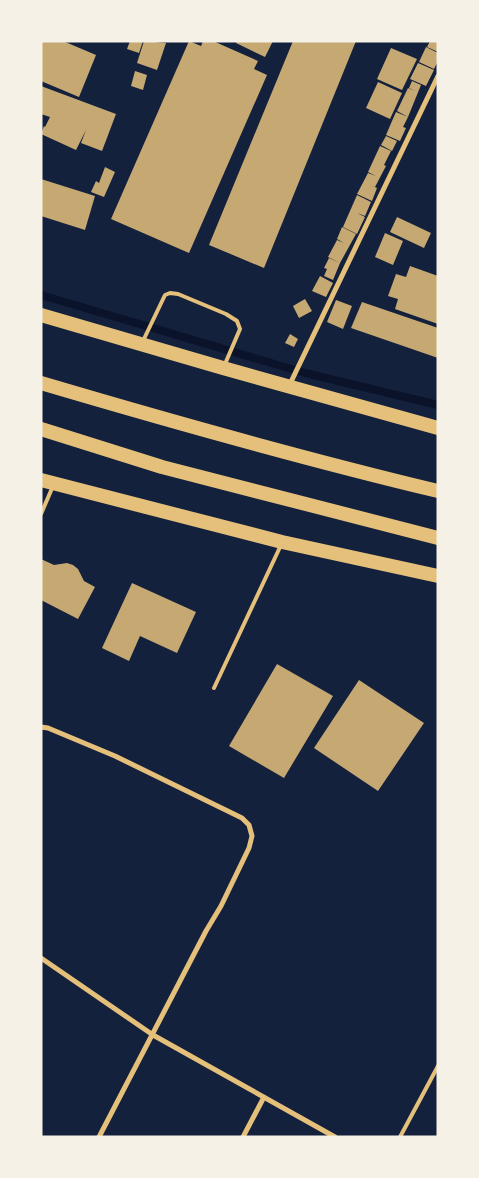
<svg xmlns="http://www.w3.org/2000/svg" width="479" height="1178" font-family="'Noto Sans',sans-serif">
  <rect width="100%" height="100%" fill="#14213d"/>
  <g fill="none" stroke-linecap="round" stroke-linejoin="round">
    <!-- stream -->
    <path stroke="#0b132b" stroke-width="8" d="M41,295l264,78 133,32"/>
  </g>
  <!-- building -->
  <path fill="#c6a872" d="M41,41h22l33,14 -17,42 -38,-16z
    M130,41h13l-4,12 -12,-4z
    M144,41l22,2 -9,27 -20,-7z
    M189,41l12,5 2,-5h10l45,20 -4,8 13,6 -78,178 -78,-34z
    M237,41h36l-8,16 -29,-14z
    M293,41h63l-92,227 -55,-23z
    M430,41h8v11l-11,-5z
    M426,47l12,6v8l-4,8 -15,-7z
    M391,48l26,11 -15,31 -25,-11z
    M418,63l16,7 -8,16 -16,-7z
    M135,71l12,4 -4,15 -12,-4z
    M412,81l9,4 -13,32 -11,-6 11,-23 7,3 -6,-3z
    M378,82l24,11 -12,26 -24,-11z
    M41,86l75,28 -14,37 -21,-8 5,-13 -10,20 -35,-16 3,-8 1,1 5,-10 -9,-3z
    M396,112l12,5 -5,10 3,1 -6,13 -14,-6 6,-14 8,4 -8,-4z
    M386,136l11,5 -5,10 -11,-6z
    M380,146l11,5 -7,14 2,1 -11,21 -7,-3 9,4 -5,13 -15,-7 11,-21 8,3 -8,-4z
    M105,167l10,5 -11,25 -13,-5 5,-11 3,2z
    M41,179l54,17 -10,34 -44,-14z
    M357,195l14,7 -6,14 -8,-3 8,4 -8,17 -14,-7z
    M397,217l34,16 -7,15 -34,-16z
    M342,227l14,7 -16,29 -12,-6 9,-17 7,3 -7,-4z
    M385,233l18,8 -10,24 -18,-8z
    M329,258l11,5 -7,17 -9,-4 3,-7 -3,-1z
    M410,266l28,10v48l-43,-15 3,-10 -10,-3 8,-22 10,3z
    M320,276l13,7 -7,14 -14,-6z
    M305,299l7,12 -13,7 -6,-12z
    M336,300l16,6 -9,23 -16,-7z
    M362,302l76,26v30l-87,-30z
    M290,334l8,5 -4,8 -9,-4z
    M41,559l13,6 13,-2 6,2 5,4 6,12 11,6 -17,32 -37,-19z
    M132,583l64,29 -19,41 -37,-17 -11,25 -27,-13z
    M277,664l56,32 -49,82 -55,-32z
    M359,680l65,43 -46,68 -64,-43z"/>
  <g fill="none" stroke-linecap="round" stroke-linejoin="round">
    <!-- service -->
    <path stroke="#e5c07b" stroke-width="4" d="M142,343l23,-48 5,-2 8,1 48,20 11,7 3,8 -15,35
      M41,514l12,-28
      M214,688l67,-143
      M400,1137l38,-71"/>
    <!-- minor -->
    <path stroke="#e5c07b" stroke-width="5" d="M289,386l149,-310
      M41,727l7,1 67,28 127,62 7,7 3,11 -3,12 -28,58 -15,25 -107,206
      M41,958l112,77 182,102
      M243,1137l21,-40"/>
    <!-- trunk -->
    <path stroke="#e5c07b" stroke-width="14" d="M41,315l182,53 215,60
      M41,383c132,39 263,76 397,108
      M41,429l121,38 276,71
      M41,480l241,62 156,34"/>
  </g>
  <!-- border -->
  <rect width="479" height="1178" fill="none" stroke="#f6f1e7" stroke-width="85"/>
</svg>
